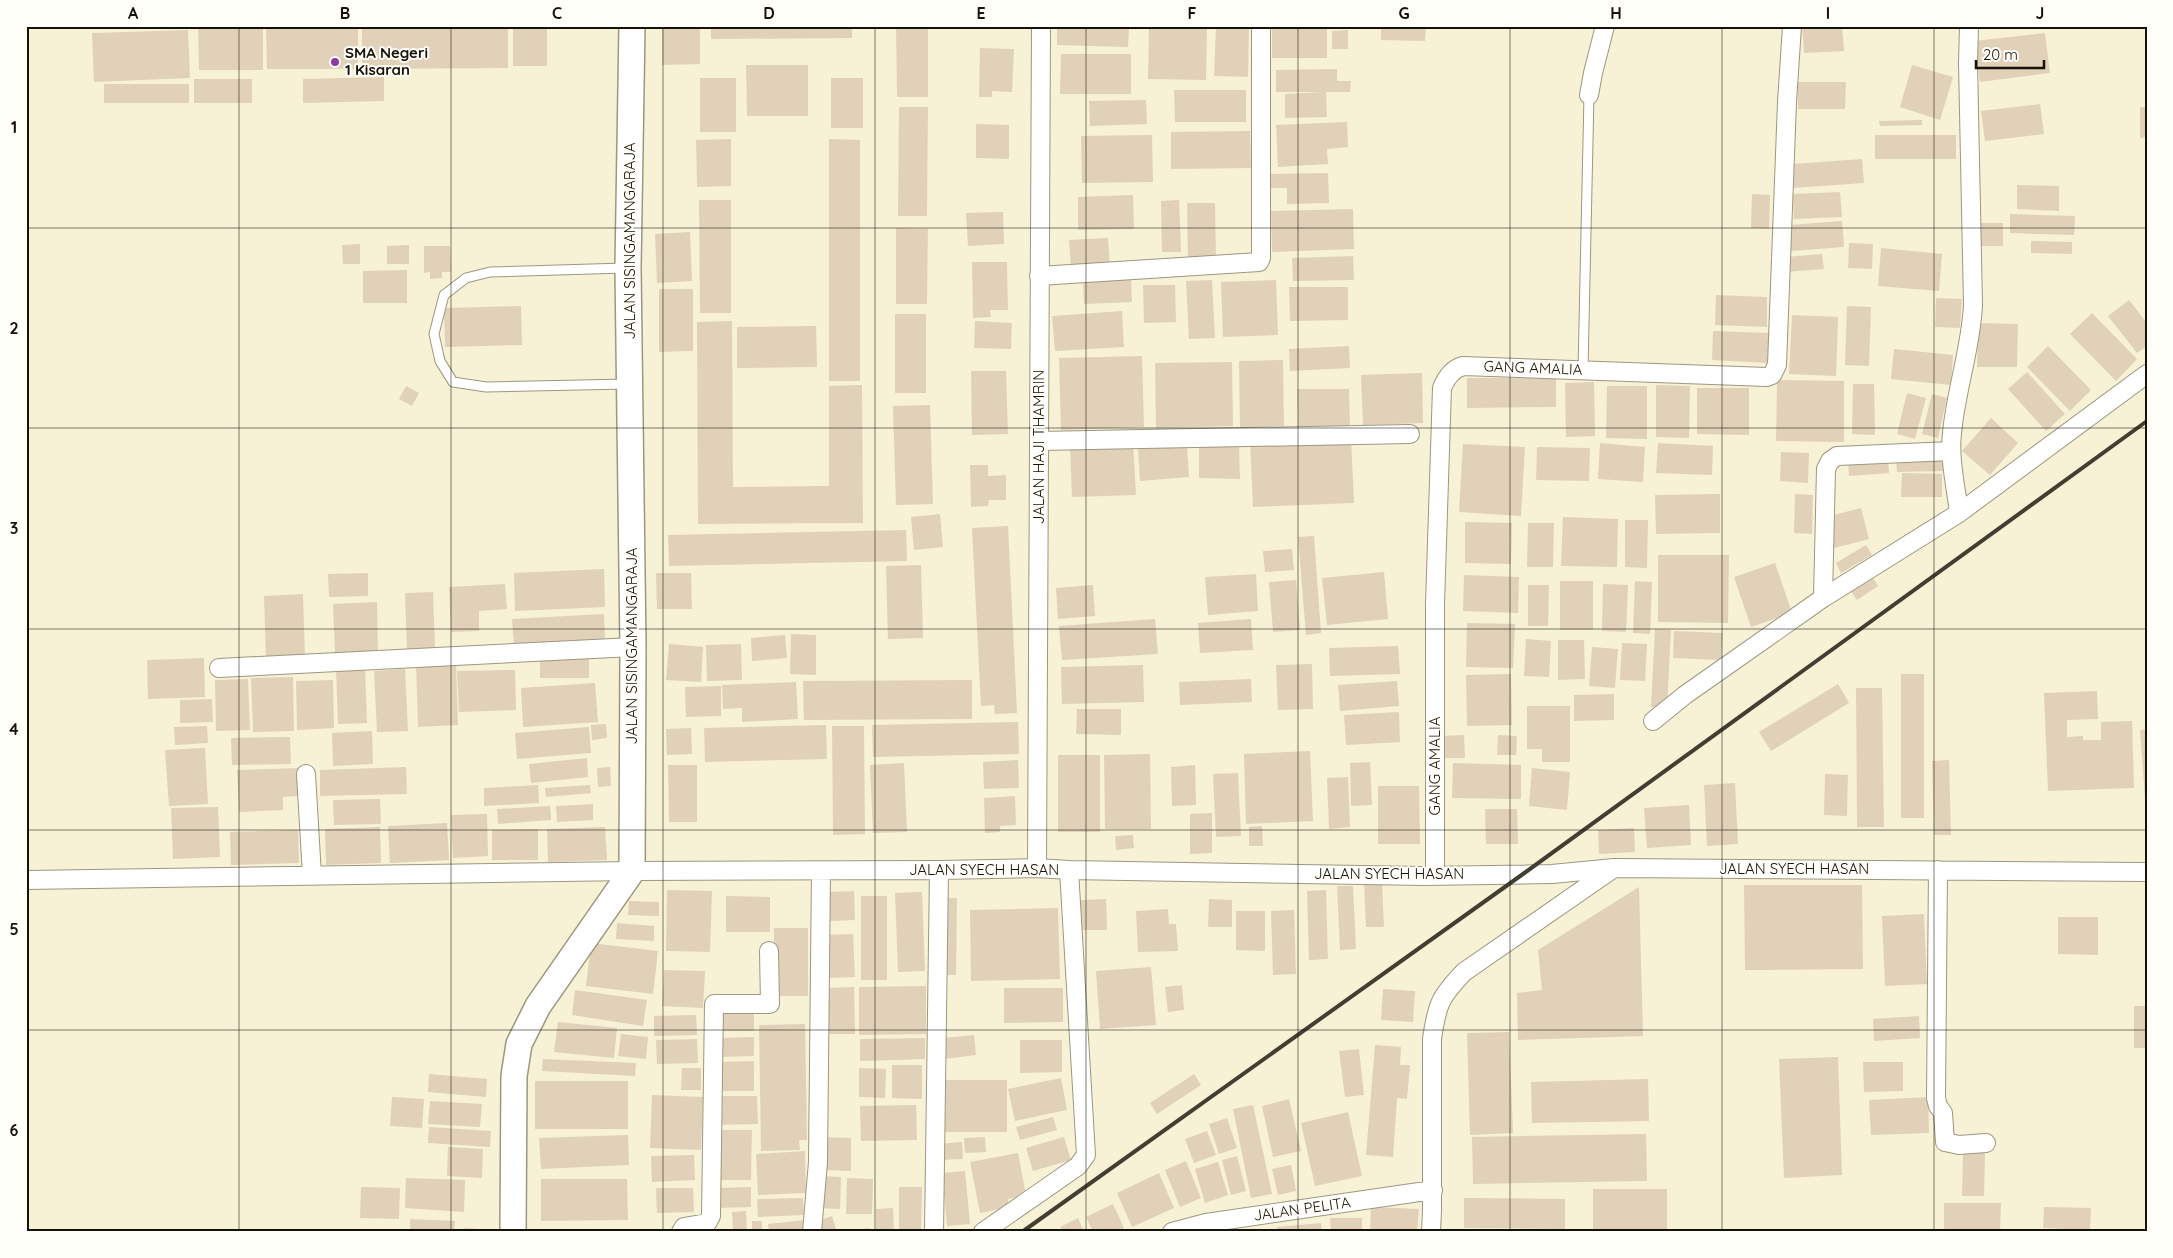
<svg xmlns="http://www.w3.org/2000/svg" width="2173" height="1258" font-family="Quicksand,sans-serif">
  <rect width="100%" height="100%" fill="#f7f1d6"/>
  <!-- building -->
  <path fill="#e1d1b9" d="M198,26h65v44h-64z
    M508,26v42l-146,1v-41z
    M513,26h34v40h-34z
    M662,26h38v38l-38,1z
    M711,26h141v12l-141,1z
    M896,26h32v71h-31z
    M1057,26h72l-1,21 -71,-2z
    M1149,26h58l-1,54 -58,-1z
    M1216,26h33l-1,51 -34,-1z
    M1381,26h45l-1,15 -44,-1z
    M1802,26h40l2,25 -40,2z
    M266,29h92v40h-91z
    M1272,29h55v29h-55z
    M188,30l2,48 -96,4 -2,-49z
    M1348,30v19h-16v-18z
    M2045,33l5,40 -70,9 -5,-41z
    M980,48l34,1 -2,43 -20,-1v6h-13z
    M1061,54h70v40h-71z
    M746,65h62v51h-61z
    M1912,65l41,12 -13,43 -40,-13z
    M1337,69v12h14l-1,11h-24l1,25 -42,1v-24l38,-2h-47v-22z
    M384,77v24l-81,2v-24z
    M700,78h36v54h-36z
    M831,78h32v50h-32z
    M194,79h58v24h-58z
    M1798,82h48l-1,27h-47z
    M104,84h85v19h-85z
    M1174,90h72v32h-71z
    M1146,100l1,24 -57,2 -1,-25z
    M2040,104l4,30 -59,7 -4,-30z
    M899,107h29l-1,109h-29z
    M2140,107h7v30l-7,1z
    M1922,120v5l-42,1 -1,-5z
    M1347,122l1,25 -21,2 1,15 -50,3 -2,-42z
    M976,124l33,1v34l-33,-1z
    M1250,131l1,37 -80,1v-37z
    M1152,135l1,47 -71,1 -1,-47z
    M1875,135h81v24h-81z
    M731,139v47l-34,1 -1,-47z
    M829,139l31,1v241h-31z
    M1862,159l2,24 -71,5 -1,-24z
    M1328,173l1,30 -42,1v-16h-18v-14z
    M2017,185l42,1v25l-42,-2z
    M1840,192l2,25 -48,2 -1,-25z
    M1752,194l18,1 -1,34 -18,-1z
    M1133,195l1,34 -56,1v-33z
    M699,200h32v113h-31z
    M1179,200l2,52h-19l-1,-51z
    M1187,203h28l1,56h-28z
    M1353,209l1,40 -82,3 -1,-41z
    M1003,212l1,32 -36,2 -2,-33z
    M2010,214l65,2 -1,19 -64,-2z
    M1842,221l2,26 -53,4 -2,-26z
    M1981,223h22v23h-23z
    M896,228l32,1 -1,75h-31z
    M690,232l2,49 -35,2 -2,-49z
    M1108,238l2,30 -39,2 -2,-30z
    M2031,241l41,1v12l-41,-1z
    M1849,243l24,1 -1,25 -24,-1z
    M360,244v20h-17l-1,-19z
    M409,245v19h-22v-18z
    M424,246h26l1,26h-9v6l-12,1v-7l-6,1z
    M1881,248l61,6 -3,37 -61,-5z
    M1822,254l2,15 -38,3 -1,-15z
    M1353,256l1,24 -61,1 -1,-23z
    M972,262h35l1,48h-18l1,7 -18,1z
    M407,270v33h-44v-32z
    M1131,278l1,24 -48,2 -1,-24z
    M1212,280l3,58 -26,1 -3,-58z
    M1276,280l2,55 -55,2 -2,-55z
    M1143,285h32l1,37 -32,1z
    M1289,287h59v33l-58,1z
    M659,289h34v62l-34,1z
    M1716,295l51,2v30l-52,-2z
    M1936,298l26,1 -2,29 -25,-1z
    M2129,300l18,23v23l-10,7 -29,-37z
    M521,306l1,39 -77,2 -1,-39z
    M1847,306l24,1 -2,59 -24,-1z
    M1122,311l2,36 -69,4 -3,-35z
    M2092,313l45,46 -21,22 -46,-47z
    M895,314h31v79h-31z
    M1792,315l46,2 -2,59 -47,-2z
    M732,321l1,166 96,-1v-100l33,-1 1,138 -165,1 -1,-202z
    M975,321l37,2 -1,26 -37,-1z
    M1978,323l40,1 -1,43h-40z
    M816,326l1,41 -80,1v-41z
    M1713,331l56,2 -1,30 -56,-3z
    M1349,346l1,22 -60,3 -1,-22z
    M2048,346l43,44 -21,21 -43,-44z
    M1894,349l59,6 -2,30 -60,-6z
    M1142,356l2,71 -83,3 -2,-72z
    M1283,360l1,66 -44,1 -1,-66z
    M1232,362l1,64 -77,2 -1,-65z
    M971,371h35l2,63 -36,1z
    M2027,372l38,42 -19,17 -38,-42z
    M1422,373l1,50 -60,2 -2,-50z
    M1467,378h89v29l-89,1z
    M1777,380l67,1v61l-68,-1z
    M1594,382l1,54 -29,1 -1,-54z
    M1853,384h21l1,51 -23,-1z
    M1656,385l34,1 -1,52 -33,-1z
    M406,386l13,7 -7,13 -13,-7z
    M1607,386h40v53l-41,-1z
    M1697,388h52v47l-52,-1z
    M1297,389h52l1,38 -52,1z
    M1907,393l19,5 -11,41 -18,-5z
    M1932,394l15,4 -9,40 -16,-4z
    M930,405l3,99 -37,1 -3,-99z
    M1991,418l27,25 -28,32 -28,-24z
    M1351,437l3,66 -101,4 -3,-66z
    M1133,443l3,52 -64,2 -2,-51z
    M1600,443l45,4 -2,35 -45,-3z
    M1658,443l55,3 -1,29 -56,-2z
    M1239,444l1,35 -41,-1v-33z
    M1463,444l62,3 -4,69 -62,-4z
    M1187,446l2,31 -49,4 -2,-32z
    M1537,447l53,1 -1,33 -53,-1z
    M1781,452l28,1 -1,30 -28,-2z
    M1944,456v15l-47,1 -1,-15z
    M1888,459l1,14 -40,3 -1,-14z
    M970,465h18v11l18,-1v25h-17l-1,6 -17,1z
    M1902,473l40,1v23h-41z
    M1720,494v39l-64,1 -1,-39z
    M1795,494l18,1 -1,39 -18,-1z
    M1861,508l8,31 -35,9 -8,-31z
    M940,514l3,33 -29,3 -3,-33z
    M1563,517l55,2 -1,48 -56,-1z
    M1625,520h23l-1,48 -22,-1z
    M1465,522l47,1 -1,41 -46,-1z
    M1528,523h26l-1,44h-26z
    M1008,526l9,187 -22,1 -1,-9 -13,1 -9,-178z
    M906,530l1,31 -238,5 -1,-31z
    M1314,536l7,97 -15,2 -8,-98z
    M1866,545l6,10 -31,18 -5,-10z
    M1292,549l2,21 -29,2 -2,-21z
    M1658,555h71l-1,68 -70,-1z
    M1775,563l17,50 -41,14 -17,-50z
    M921,565l2,73 -35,1 -2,-73z
    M604,569l1,38 -90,4 -1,-38z
    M1869,571l9,15 -21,14 -10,-15z
    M1384,572l4,47 -61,6 -5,-47z
    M368,573v23l-39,1 -1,-23z
    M656,573h35l1,36h-35z
    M1256,574l2,37 -50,4 -3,-38z
    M1464,575l55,2 -1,36 -55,-2z
    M1296,580l4,50 -27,2 -4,-50z
    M1560,581h33v49h-33z
    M1635,581l17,1 -2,52 -17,-1z
    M505,584l2,25 -28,2v20l-28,1 -2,-45z
    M1603,584l25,1 -2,47 -24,-1z
    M1093,585l2,31 -37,3 -2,-31z
    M1528,585h21l-1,41h-20z
    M433,592l2,57 -28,1 -2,-57z
    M303,594l2,64 -39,2 -2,-64z
    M377,602l1,50 -43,1 -2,-49z
    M604,614l1,26 -91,5 -2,-26z
    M1155,619l3,35 -96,6 -3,-34z
    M1251,619l2,31 -53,3 -2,-30z
    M1467,623l48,1 -2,44 -47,-1z
    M1655,629l16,1 -4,78 -16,-1z
    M1674,631l49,2 -2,27 -48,-2z
    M791,634l25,1v40l-26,-1z
    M785,635l2,23 -35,3 -1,-23z
    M1526,639l25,2 -2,36 -25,-1z
    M1558,640h26l1,39 -27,1z
    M1622,643l25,1 -2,37 -25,-1z
    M669,644l34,3 -2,35 -35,-2z
    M741,644l1,36 -35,1 -1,-36z
    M1398,646l2,28 -70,2 -1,-28z
    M1592,647l26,2 -3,39 -26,-2z
    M204,658l1,39 -57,2 -1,-39z
    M589,658v20h-49v-19z
    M456,664l2,61 -40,2 -2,-62z
    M1312,664l1,45 -35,1 -2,-45z
    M1143,665l1,37 -82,2 -1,-37z
    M365,668l2,55 -29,1 -2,-54z
    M405,669l3,62 -31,1 -3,-61z
    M515,670l1,40 -57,2 -2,-41z
    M1511,674l1,51 -45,1 -1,-51z
    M1901,674h23v144h-23z
    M293,677l1,54 -41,1 -2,-54z
    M248,679l2,51 -34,1 -1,-51z
    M1251,679l1,23 -72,3 -1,-23z
    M333,680l1,48 -37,2 -1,-49z
    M972,680v39l-168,1 -1,-39z
    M1397,681l2,25 -59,5 -2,-26z
    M796,682l2,37 -56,3v-14l-19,1 -1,-24z
    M595,683l3,39 -75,5 -2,-39z
    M1838,684l11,19 -78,48 -12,-19z
    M721,686v30l-35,1 -1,-30z
    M1856,688h26l2,139h-27z
    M2097,691l1,28 -31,1v17l16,-1v4h18v-18l31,-1 2,67 -86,3 -4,-98z
    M1614,694v26l-40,1v-26z
    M212,699l1,23 -33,1v-23z
    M1527,706h43v56h-28v-13h-15z
    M1077,709h44v26l-45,-1z
    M1399,712l1,30 -54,3 -2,-30z
    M1018,722l1,32 -146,3 -1,-32z
    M606,724l1,14 -15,2 -1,-15z
    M826,725l1,34 -122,3 -1,-34z
    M207,726l1,17 -33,2 -1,-18z
    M832,726h32l1,108 -32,1z
    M589,727l2,26 -74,6 -2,-26z
    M691,728l1,26 -25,1 -1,-26z
    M2147,729v71h-2l-5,-70z
    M372,731l1,33 -40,2 -1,-33z
    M1464,735l1,23h-23l-1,-22z
    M1498,735l19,1 -1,19h-19z
    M290,737l1,27 -59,1 -1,-27z
    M205,748l3,56 -39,2 -4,-56z
    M1310,751l3,70 -67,3 -2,-70z
    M1150,754l1,75h-46l-1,-74z
    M1058,755h42v77h-42z
    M587,758l1,19 -57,6 -2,-19z
    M1018,760l1,28 -35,1 -1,-27z
    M1949,760l2,75h-17l-2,-74z
    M1370,762l2,43 -21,1 -1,-43z
    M904,763l3,69 -34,1 -3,-68z
    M1453,763l68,2v34l-69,-1z
    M668,765h29v57h-28z
    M1195,765l1,40 -24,1 -1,-39z
    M406,767l1,27 -87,2v-26z
    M610,767l1,19 -13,1 -1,-19z
    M299,768l1,28 -17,1v13l-44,2 -2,-42z
    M1532,768l38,4 -3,38 -38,-4z
    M1238,773l3,63 -25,1 -3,-63z
    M1825,774l23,1 -1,41 -23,-1z
    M1348,777l2,50 -21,2 -2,-51z
    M1735,783l3,61 -31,2 -3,-61z
    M538,785l1,18 -55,3v-18z
    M590,785l1,8 -45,4 -1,-9z
    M1378,786h41l1,58h-42z
    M1015,796l1,29 -16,1v6l-15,1 -1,-35z
    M380,799l1,25 -47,1 -1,-25z
    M593,804v16l-36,2 -1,-16z
    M1689,805l2,40 -44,3 -3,-40z
    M550,806l1,14 -53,4 -1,-15z
    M218,807l2,50 -47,2 -2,-51z
    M1485,809h32l1,35h-32z
    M1212,813v40l-22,1v-40z
    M487,814l1,42 -35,2 -2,-43z
    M447,823l2,37 -59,3 -2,-37z
    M1262,826l1,20h-14v-19z
    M380,827l1,36 -55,2 -1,-36z
    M605,827l2,33 -59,2 -1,-33z
    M1634,828l1,24 -36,2 -1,-24z
    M538,829v31h-46v-30z
    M298,830l1,33 -68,2 -1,-33z
    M1133,835l1,13 -18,2 -1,-14z
    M1382,883l2,44h-18l-2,-43z
    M1744,885h118l1,84 -118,1z
    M1337,886h16l3,63 -16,1z
    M1639,887l4,149 -125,4 -1,-47 25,-3 -4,-40z
    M667,890l45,1 -2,61 -44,-1z
    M1326,890l2,69 -19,1 -2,-69z
    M854,891l1,29 -26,1 -1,-29z
    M922,892l3,79 -27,1 -3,-79z
    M726,896l44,1v35h-44z
    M861,896h26v84h-26z
    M944,898h13l-1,77h-13z
    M1106,899l1,31h-26v-30z
    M1209,899l23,1v27h-24z
    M629,901l30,1v14l-31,-1z
    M1058,908l2,71 -89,2 -1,-71z
    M1168,909l1,15h7l2,27 -40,1 -2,-41z
    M1294,910l2,64 -23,1 -2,-64z
    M1236,911h29v40l-29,-1z
    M1924,914l3,70 -42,2 -3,-70z
    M2058,917h40v38l-40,-1z
    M617,923l37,3v15l-38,-2z
    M774,928h34v68h-34z
    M853,934l2,43 -27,1 -2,-43z
    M591,943l67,8 -5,43 -67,-8z
    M1151,967l5,58 -56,4 -4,-58z
    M664,970l41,1 -2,37 -41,-2z
    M1182,985l2,25 -16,2 -3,-25z
    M926,986v48l-67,1v-48z
    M854,987l1,47h-27l-2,-46z
    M1004,988h59v34l-59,1z
    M1383,989l32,2 -2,31 -32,-2z
    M575,990l72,10 -4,26 -71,-11z
    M2134,1006h13v42h-13z
    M719,1008h35v23h-35z
    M696,1015l1,20 -43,1v-20z
    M1919,1016l1,22 -46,3 -1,-22z
    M558,1022l59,6 -3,30 -60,-6z
    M805,1024l2,116h-8l1,10 -39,1 -2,-126z
    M1509,1032l4,101 -43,2 -3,-102z
    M621,1034l27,3 -2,22 -28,-3z
    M974,1035l2,20 -32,4 -2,-21z
    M754,1037v19l-37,1 -1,-19z
    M925,1038v21l-65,2v-22z
    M697,1039l1,24 -41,1 -1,-24z
    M1020,1040h42v32l-42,1z
    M1375,1045l26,2 -1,18h10l-3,34 -10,-1 -4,59 -27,-2z
    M1359,1049l5,46 -19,2 -6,-46z
    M1838,1057l4,118 -58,3 -5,-119z
    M543,1059l93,4 -1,13 -93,-5z
    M754,1061v30h-37l-1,-29z
    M1863,1062h40v29l-39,1z
    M892,1065h30v34l-30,-1z
    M682,1068h19v22h-20z
    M859,1068l27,1 -1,29 -26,-1z
    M429,1074l58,5 -1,18 -58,-5z
    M1194,1074l7,11 -44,29 -7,-11z
    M1061,1078l6,32 -52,11 -7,-32z
    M1648,1079l1,42 -117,2 -1,-41z
    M946,1080h61v52h-62z
    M535,1081h93v48h-93z
    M652,1095l51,2 -2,53 -51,-2z
    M718,1096h39l1,28 -40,1z
    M392,1097l32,2 -2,29 -32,-2z
    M1928,1097l1,36 -58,2 -2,-35z
    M1289,1099l12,52 -28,6 -11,-51z
    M430,1101l52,3 -2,23 -52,-3z
    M916,1105l1,35 -56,1 -1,-35z
    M1253,1105l19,89 -21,4 -18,-89z
    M1348,1112l14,64 -47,10 -14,-63z
    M1053,1117l4,13 -37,10 -4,-13z
    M1227,1118l10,30 -18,6 -10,-30z
    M429,1127l62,4 -1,16 -62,-4z
    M717,1130h35l-1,50h-34z
    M1207,1131l9,24 -22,8 -9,-24z
    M1646,1134l1,47 -174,3 -1,-47z
    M628,1135l1,30 -88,4 -2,-31z
    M821,1137l30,1v33l-30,-1z
    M985,1137l1,15 -21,1 -1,-15z
    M1064,1137l7,23 -38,11 -7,-23z
    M962,1142l1,17 -23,1 -1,-16z
    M448,1147l35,2 -1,29 -35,-2z
    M805,1151l1,42 -48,2 -2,-41z
    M1018,1153l8,42 -18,4 1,8 -29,6 -10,-51z
    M1963,1153h22l-1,43h-22z
    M694,1155l1,25 -43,2 -1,-26z
    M1237,1156l9,35 -15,4 -9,-35z
    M1186,1161l15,37 -21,9 -15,-37z
    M1218,1162l10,33 -23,8 -10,-34z
    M1291,1165l5,26 -18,4 -6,-26z
    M965,1171l5,53 -23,2 -5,-53z
    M1159,1173l15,35 -42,19 -15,-34z
    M820,1176l21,1 -1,32 -21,-1z
    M406,1178l59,2 -1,32 -59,-4z
    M847,1178l26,1 -1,35h-26z
    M541,1179h86l1,41 -87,1z
    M361,1187l39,1 -1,31 -39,-1z
    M751,1187v20l-33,1v-20z
    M899,1187h23l-1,45h-22z
    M656,1188h37l1,24 -37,1z
    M1593,1189h74v43h-74z
    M803,1198l1,17 -46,2 -1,-18z
    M1464,1198l101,1v30l-101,-1z
    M1944,1203h57l-1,29h-56z
    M1113,1204l11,24 -9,4h-22l-7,-15z
    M1371,1207l48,2 -2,23h-47z
    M2044,1207l47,1 -1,22 -47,-2z
    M893,1208l1,24h-18v-23z
    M746,1211l1,21h-14l-1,-20z
    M832,1216l5,16h-18l-4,-10z
    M1078,1218l6,14h-21l-3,-5z
    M1330,1218h32v14h-31z
    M410,1219l45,2 -1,11h-44z
    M805,1220l1,12h-37l-1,-8z
    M752,1221h10v11h-10z
    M1321,1223l1,9h-45v-5z
    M464,1228l33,2 -1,2h-32z
    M869,1228v4h-16l-1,-2z"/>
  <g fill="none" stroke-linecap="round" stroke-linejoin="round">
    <!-- lane casing -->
    <g stroke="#9d977e" stroke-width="11">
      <path id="lane" d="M625,268l-135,4 -24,6 -22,17 -10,39 6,27 13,21 33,5 141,-3
        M1583,370l6,-275"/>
    </g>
    <!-- street casing -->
    <g stroke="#9d977e" stroke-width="20">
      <path id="street" d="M1589,95l4,-22 12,-47
        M1039,276l220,-14 2,-4v-232
        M1039,441l371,-7
        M1959,513c-3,-26 -10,-54 -7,-80 4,-43 19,-85 21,-128l-5,-242 1,-37
        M1823,598l3,-129 4,-8 7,-5 114,-5
        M219,668l414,-21
        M1653,721l32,-26 138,-97 136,-85 188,-139
        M306,774l6,102
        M1037,868l4,-842
        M1938,870l-2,228 2,8 5,7 2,29 14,3 27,-2
        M1435,875v-271l7,-216c4,-10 10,-19 21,-22l304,11 5,-2 5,-10 10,-263 5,-76
        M26,880l606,-9 307,-1 98,-2 32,2 354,6 129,-2 62,-6 533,4
        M681,1232l3,-5 23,-4 4,-7 3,-212h56l-1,-53
        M812,1232l6,-70 3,-291
        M934,1232l5,-362
        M983,1232l95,-66 8,-11 -17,-285
        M1172,1232l34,-9 227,-33
        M1431,1232l1,-22v-171c5,-35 8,-42 32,-67l150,-104"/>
    </g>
    <!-- secondary casing -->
    <g stroke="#9d977e" stroke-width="28">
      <path id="secondary" d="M513,1232l1,-156 5,-32 19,-38 94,-135 1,-224 -5,-379 4,-242"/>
    </g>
    <!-- lane -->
    <use href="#lane" stroke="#fff" stroke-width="9"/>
    <!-- street -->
    <use href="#street" stroke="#fff" stroke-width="18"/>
    <!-- secondary -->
    <use href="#secondary" stroke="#fff" stroke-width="25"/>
    <!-- rail -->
    <path stroke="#423f32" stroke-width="4" d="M1022,1232l501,-358 624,-453"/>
  </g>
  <!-- grid -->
  <path fill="none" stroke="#141209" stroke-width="1" stroke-opacity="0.55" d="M239,26v1206M451,26v1206M663,26v1206M875,26v1206M1086,26v1206M1298,26v1206M1510,26v1206M1722,26v1206M1934,26v1206M26,228h2121M26,428h2121M26,629h2121M26,830h2121M26,1030h2121"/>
  <!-- markers -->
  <circle fill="#9137a2" stroke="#fffef8" stroke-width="2" cx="335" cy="62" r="5"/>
  <g text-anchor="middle" stroke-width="4" stroke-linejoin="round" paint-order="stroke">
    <!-- poi labels -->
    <g font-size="15" font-weight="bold" fill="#141209" stroke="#fffef8" text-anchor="start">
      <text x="345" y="58">SMA Negeri<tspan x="345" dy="17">1 Kisaran</tspan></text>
    </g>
    <!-- street labels -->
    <g font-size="15" fill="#141209" stroke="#fffef8">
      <text transform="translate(630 241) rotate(-90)" y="5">JALAN SISINGAMANGARAJA</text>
      <text transform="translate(1533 368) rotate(2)" y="5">GANG AMALIA</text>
      <text transform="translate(1039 447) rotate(-90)" y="5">JALAN HAJI THAMRIN</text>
      <text transform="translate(632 646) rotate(-90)" y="5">JALAN SISINGAMANGARAJA</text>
      <text transform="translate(1435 766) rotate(-90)" y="5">GANG AMALIA</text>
      <text x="1794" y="874">JALAN SYECH HASAN</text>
      <text x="984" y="875">JALAN SYECH HASAN</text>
      <text x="1389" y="879">JALAN SYECH HASAN</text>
      <text transform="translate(1302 1209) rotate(-8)" y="5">JALAN PELITA</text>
    </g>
  </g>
  <!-- border -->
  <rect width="2173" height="1258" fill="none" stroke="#fffef8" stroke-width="55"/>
  <!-- scale -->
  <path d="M1976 60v8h68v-8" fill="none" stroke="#141209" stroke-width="2.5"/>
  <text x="1983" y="60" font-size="15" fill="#141209" stroke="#fffef8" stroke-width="4" paint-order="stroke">20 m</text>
  <rect x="28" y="28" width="2118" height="1202" fill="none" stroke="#141209" stroke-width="2"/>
  <g font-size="16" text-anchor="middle" font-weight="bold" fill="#141209">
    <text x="133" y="19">A</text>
    <text x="345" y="19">B</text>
    <text x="557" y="19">C</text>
    <text x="769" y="19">D</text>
    <text x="981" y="19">E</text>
    <text x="1192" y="19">F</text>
    <text x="1404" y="19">G</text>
    <text x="1616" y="19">H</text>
    <text x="1828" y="19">I</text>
    <text x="2040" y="19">J</text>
    <text x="14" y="133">1</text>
    <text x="14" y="334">2</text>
    <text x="14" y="534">3</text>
    <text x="14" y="735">4</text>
    <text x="14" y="935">5</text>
    <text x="14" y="1136">6</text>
  </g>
</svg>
